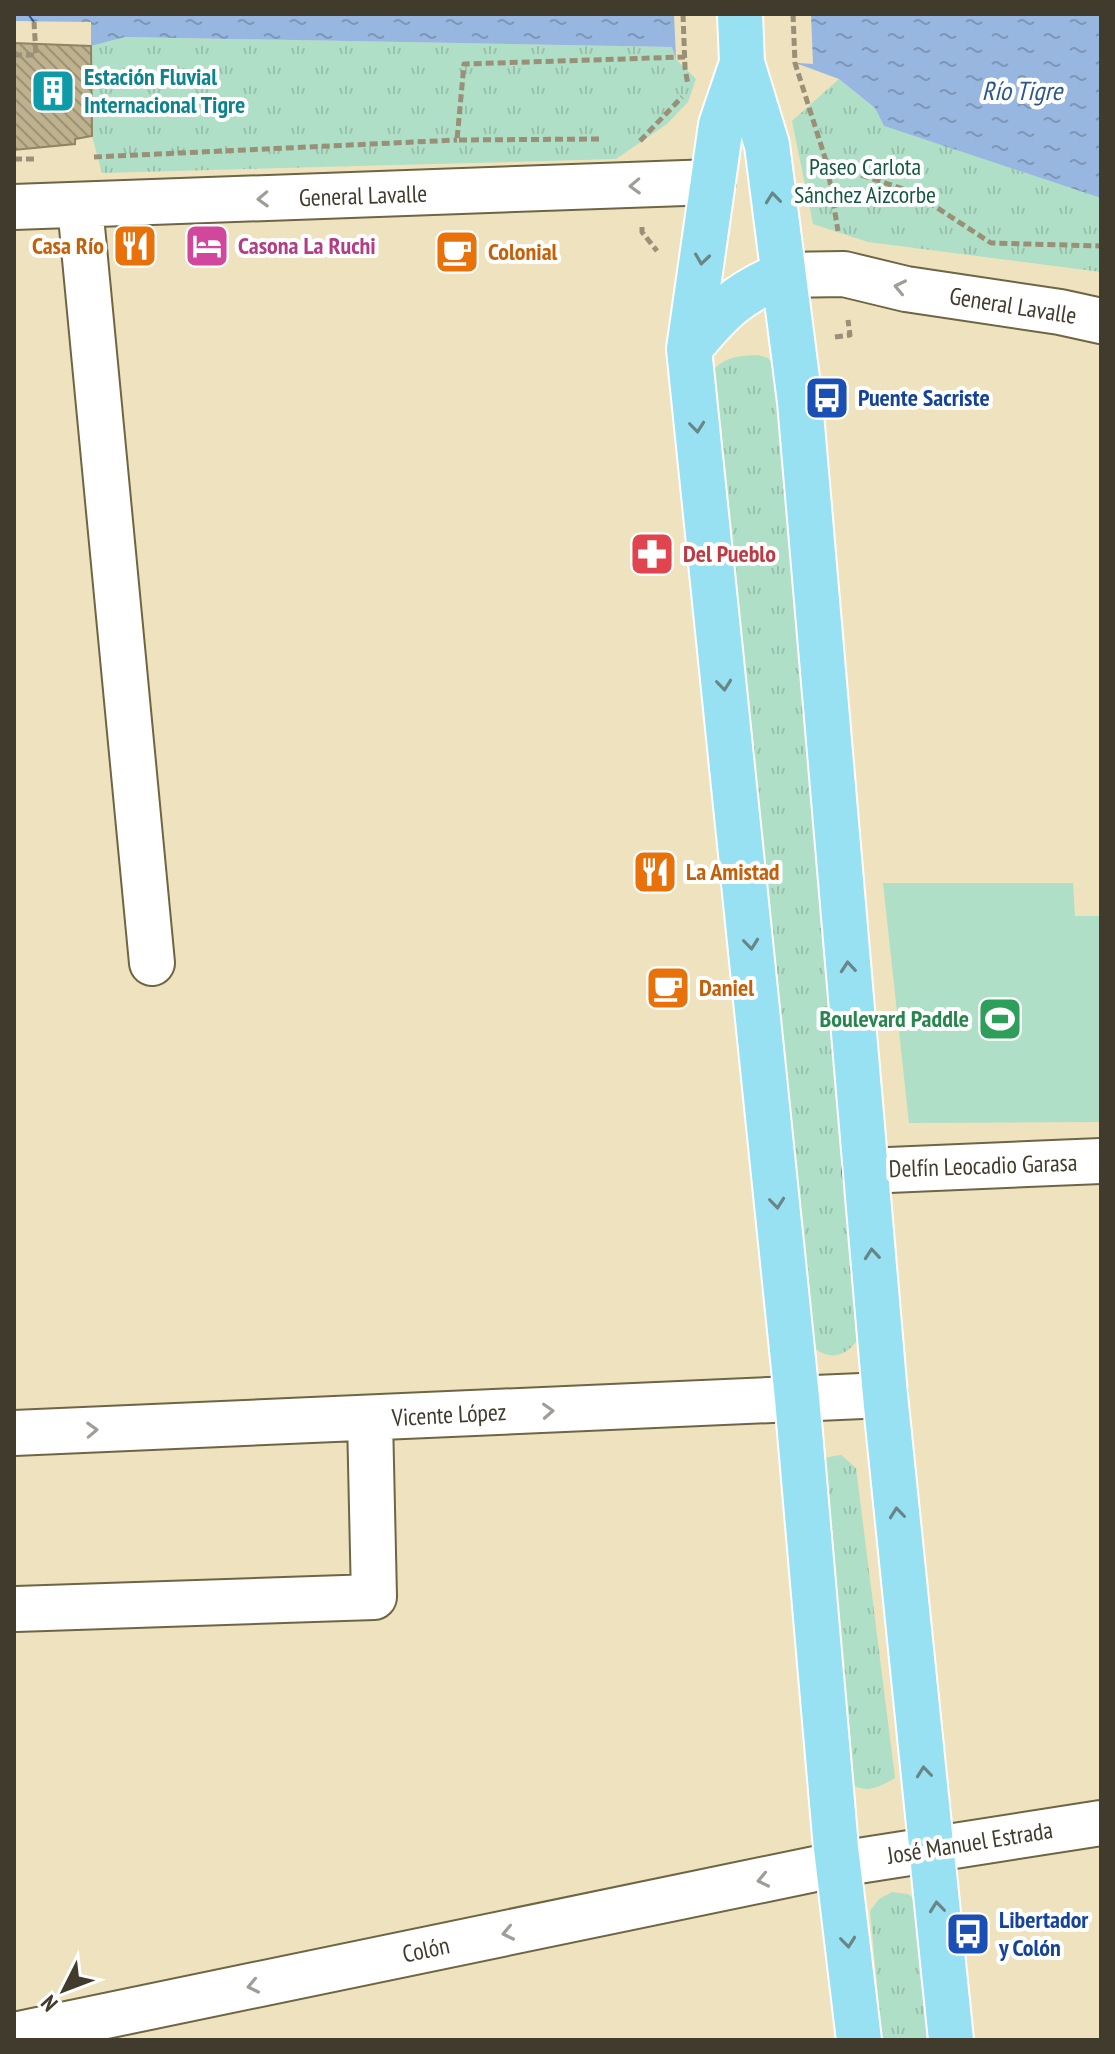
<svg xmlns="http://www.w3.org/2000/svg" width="1115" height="2054" font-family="'PT Sans Narrow',sans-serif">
  <defs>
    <pattern id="park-tufts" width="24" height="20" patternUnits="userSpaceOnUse" patternTransform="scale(2)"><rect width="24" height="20" fill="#afdfc7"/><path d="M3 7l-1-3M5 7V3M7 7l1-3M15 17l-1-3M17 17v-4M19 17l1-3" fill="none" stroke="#98c0ab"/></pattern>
    <pattern id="water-ripples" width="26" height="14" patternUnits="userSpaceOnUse" patternTransform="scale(2)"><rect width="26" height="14" fill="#97b7e1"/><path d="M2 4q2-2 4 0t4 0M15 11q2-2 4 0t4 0" fill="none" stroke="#7d96b7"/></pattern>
    <pattern id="building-back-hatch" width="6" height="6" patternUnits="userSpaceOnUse" patternTransform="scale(2)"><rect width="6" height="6" fill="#bdb18e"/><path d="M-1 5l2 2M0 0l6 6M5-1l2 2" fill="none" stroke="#9b9174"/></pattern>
  </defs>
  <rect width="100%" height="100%" fill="#efe2be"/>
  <!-- green -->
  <path fill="#afdfc7" d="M883,883h190l2,33h26v206l-192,1z"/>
  <!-- park -->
  <path fill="url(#park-tufts)" d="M125,37l548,10 3,12 20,20 -8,23 -21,22 -51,35 -514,14 -10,-37 -1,-90z
    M839,79l36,29 9,18 217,72v74l-233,-30 -55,-18 -21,-103z
    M758,355l10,3 9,11 84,966c-15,24 -34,28 -54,6l-94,-971c14,-14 26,-14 45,-15z
    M841,1455l15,13 39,310c-26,15 -33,15 -57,-3l-31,-305 21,-13z
    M892,1892l16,2 13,10 13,136h-52l-12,-129 9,-12z"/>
  <!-- water -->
  <path fill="url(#water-ripples)" d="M14,14h1087v184l-217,-72 -9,-18 -36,-29 -57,-21 -106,1 -4,-12 -547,-10 -34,9 -77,-3z"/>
  <!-- pier -->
  <path fill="#efe2be" d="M674,14h137l2,50 -43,-3 -88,4 -6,-6z
    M14,21l77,1v24l-77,-3z"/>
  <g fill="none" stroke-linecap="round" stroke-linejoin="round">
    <!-- ferry -->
    <path stroke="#2d578c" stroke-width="2" stroke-dasharray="10 8" stroke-linecap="butt" d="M28,14l6,8"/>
  </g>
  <!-- building -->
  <path fill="url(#building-back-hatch)" stroke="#908563" stroke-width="2" d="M14,43l77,3 1,90 -17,3v5l-61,6z"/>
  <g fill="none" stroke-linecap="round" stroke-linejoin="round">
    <!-- minor casing -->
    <g stroke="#6f6443" stroke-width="48">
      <path id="minor" d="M80,206l72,757
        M14,207l699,-25
        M782,275l62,-1 62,15 154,23 41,9
        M865,1171l236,-10
        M14,1433l871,-38
        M16,1609l358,-12 -4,-178
        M14,2035l825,-171 262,-41"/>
    </g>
    <!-- major casing -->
    <g stroke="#fff" stroke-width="48">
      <path id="major" d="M740,14l2,49 25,82 33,257 85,993 66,645
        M742,63l-21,62 -32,224 108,1049 39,450 23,192
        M689,349c31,-37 47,-55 93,-74"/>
    </g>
    <!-- path -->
    <path stroke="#9a9077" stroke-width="5" stroke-dasharray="8 4" stroke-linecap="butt" d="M683,14l2,54 3,17
      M793,14l2,49 32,101 11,67
      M14,55h22l-2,-33
      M599,139l-142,1 7,-76 221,-7
      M640,141l42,-44
      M94,157l363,-17
      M14,159h22
      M827,164l86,28 78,51 110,3
      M642,227v5l15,19
      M835,337l15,-2 -2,-15"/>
    <!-- minor -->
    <use href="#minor" stroke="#fff" stroke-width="44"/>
    <!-- major -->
    <use href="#major" stroke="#97e1f2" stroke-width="44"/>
  </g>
  <!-- one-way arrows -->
  <defs><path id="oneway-chevron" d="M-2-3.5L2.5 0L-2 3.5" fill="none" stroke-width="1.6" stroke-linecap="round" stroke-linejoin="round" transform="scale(2)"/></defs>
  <g stroke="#a09d96">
    <use href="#oneway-chevron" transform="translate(635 186) rotate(178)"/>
    <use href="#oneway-chevron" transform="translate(263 199) rotate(178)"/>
    <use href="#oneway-chevron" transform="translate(900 287) rotate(-168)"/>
    <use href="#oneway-chevron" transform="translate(548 1411) rotate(-3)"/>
    <use href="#oneway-chevron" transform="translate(92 1430) rotate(-2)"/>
    <use href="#oneway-chevron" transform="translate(763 1880) rotate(168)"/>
    <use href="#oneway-chevron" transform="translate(508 1933) rotate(168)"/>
    <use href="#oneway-chevron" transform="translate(253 1986) rotate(168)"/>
  </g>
  <g stroke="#688686">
    <use href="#oneway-chevron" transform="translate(773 198) rotate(-96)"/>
    <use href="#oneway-chevron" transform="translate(702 259) rotate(98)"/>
    <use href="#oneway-chevron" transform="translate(697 427) rotate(84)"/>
    <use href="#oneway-chevron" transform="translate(724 685) rotate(84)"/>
    <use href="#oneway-chevron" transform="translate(751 944) rotate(84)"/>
    <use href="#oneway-chevron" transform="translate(848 967) rotate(-95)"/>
    <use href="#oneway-chevron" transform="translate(777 1203) rotate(84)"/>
    <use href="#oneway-chevron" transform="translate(872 1254) rotate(-95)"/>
    <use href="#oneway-chevron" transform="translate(897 1513) rotate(-96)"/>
    <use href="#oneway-chevron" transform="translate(924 1772) rotate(-96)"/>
    <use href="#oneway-chevron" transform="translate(937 1907) rotate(-96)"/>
    <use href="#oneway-chevron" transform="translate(848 1942) rotate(84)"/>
  </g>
  <!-- icons -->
  <defs>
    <g id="building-square" transform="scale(2.3)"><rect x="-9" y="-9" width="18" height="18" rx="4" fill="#0f9aa8" stroke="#fff"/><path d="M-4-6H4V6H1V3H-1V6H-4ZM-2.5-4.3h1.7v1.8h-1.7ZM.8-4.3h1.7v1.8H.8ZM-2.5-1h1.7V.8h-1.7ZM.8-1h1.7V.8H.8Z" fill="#fff"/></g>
    <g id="restaurant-square" transform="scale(2.3)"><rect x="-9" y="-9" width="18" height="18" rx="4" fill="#e8710a" stroke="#fff"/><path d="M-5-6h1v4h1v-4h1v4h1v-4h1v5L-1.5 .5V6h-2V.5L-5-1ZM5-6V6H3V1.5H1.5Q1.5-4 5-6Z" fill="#fff"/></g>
    <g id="hotel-square" transform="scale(2.3)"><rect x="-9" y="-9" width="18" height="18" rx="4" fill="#d1479c" stroke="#fff"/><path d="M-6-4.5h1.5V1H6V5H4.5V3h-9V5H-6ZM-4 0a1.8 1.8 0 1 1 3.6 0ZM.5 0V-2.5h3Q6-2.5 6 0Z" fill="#fff"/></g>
    <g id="cafe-square" transform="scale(2.3)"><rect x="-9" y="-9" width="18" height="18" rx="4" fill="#e8710a" stroke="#fff"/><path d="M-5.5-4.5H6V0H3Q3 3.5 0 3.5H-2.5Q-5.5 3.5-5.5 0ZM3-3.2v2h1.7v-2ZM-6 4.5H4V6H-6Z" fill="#fff"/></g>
    <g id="bus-square" transform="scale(2.3)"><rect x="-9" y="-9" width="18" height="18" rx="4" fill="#1a4fb4" stroke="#fff"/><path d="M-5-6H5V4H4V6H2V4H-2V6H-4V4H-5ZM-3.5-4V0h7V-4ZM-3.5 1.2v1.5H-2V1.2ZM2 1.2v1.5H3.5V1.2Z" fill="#fff"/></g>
    <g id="pharmacy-square" transform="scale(2.3)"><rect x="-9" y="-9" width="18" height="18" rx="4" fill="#e0444e" stroke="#fff"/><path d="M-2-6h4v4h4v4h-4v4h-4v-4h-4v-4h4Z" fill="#fff"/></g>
    <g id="stadium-square" transform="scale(2.3)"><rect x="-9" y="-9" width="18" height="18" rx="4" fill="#2e9e5b" stroke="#fff"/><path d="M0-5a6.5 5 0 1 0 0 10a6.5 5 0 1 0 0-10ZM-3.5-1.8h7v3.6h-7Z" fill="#fff"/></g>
  </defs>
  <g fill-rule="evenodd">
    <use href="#building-square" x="53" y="91"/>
    <use href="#restaurant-square" x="135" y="246"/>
    <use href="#hotel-square" x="207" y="246"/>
    <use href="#cafe-square" x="457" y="252"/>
    <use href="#bus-square" x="827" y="398"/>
    <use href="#pharmacy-square" x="652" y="554"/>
    <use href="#restaurant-square" x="655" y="872"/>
    <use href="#cafe-square" x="668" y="988"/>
    <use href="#stadium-square" x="1000" y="1019"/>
    <use href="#bus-square" x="968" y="1934"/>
  </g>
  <g text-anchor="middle" stroke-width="8" stroke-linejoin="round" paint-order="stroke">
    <!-- culture labels -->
    <g font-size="24" font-weight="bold" fill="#0d838f" stroke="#fff" text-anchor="start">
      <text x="84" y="85">Estación Fluvial<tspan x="84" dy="28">Internacional Tigre</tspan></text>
    </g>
    <!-- park labels -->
    <g font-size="24" fill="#15583d" stroke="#fff">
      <text x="865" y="175">Paseo Carlota<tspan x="865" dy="28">Sánchez Aizcorbe</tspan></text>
    </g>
    <!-- street labels -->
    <g font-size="24" fill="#413b2d" stroke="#fff">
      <text transform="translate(363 196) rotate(-2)" y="8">General Lavalle</text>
      <text transform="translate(1013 306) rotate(9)" y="8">General Lavalle</text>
      <text transform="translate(983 1166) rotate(-2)" y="8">Delfín Leocadio Garasa</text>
      <text transform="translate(449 1415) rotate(-3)" y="8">Vicente López</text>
      <text transform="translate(970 1843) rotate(-9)" y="8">José Manuel Estrada</text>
      <text transform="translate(426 1950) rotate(-12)" y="8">Colón</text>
    </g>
    <!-- food labels -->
    <g font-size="24" font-weight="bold" fill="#c56008" stroke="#fff" text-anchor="start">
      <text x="104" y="254" text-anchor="end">Casa Río</text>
      <text x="488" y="260">Colonial</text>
      <text x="686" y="880">La Amistad</text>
      <text x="699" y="996">Daniel</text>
    </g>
    <!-- hotel labels -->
    <g font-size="24" font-weight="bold" fill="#b23c85" stroke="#fff" text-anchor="start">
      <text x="238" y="254">Casona La Ruchi</text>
    </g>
    <!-- transit labels -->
    <g font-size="24" font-weight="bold" fill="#164399" stroke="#fff" text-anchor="start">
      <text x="858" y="406">Puente Sacriste</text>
      <text x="999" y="1928">Libertador<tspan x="999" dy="28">y Colón</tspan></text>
    </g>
    <!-- health labels -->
    <g font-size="24" font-weight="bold" fill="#be3a42" stroke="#fff" text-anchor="start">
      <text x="683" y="562">Del Pueblo</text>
    </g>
    <!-- leisure labels -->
    <g font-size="24" font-weight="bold" fill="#27864d" stroke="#fff" text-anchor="end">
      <text x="969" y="1027">Boulevard Paddle</text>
    </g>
    <!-- water labels -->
    <g font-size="26" font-style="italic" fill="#2d578c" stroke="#fff">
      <text x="1022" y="100">Río Tigre</text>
    </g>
  </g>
  <!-- border -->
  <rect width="1115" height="2054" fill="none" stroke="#413b2d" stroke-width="32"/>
  <!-- north arrow -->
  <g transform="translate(64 1990) rotate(228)" stroke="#ffffff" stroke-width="6" paint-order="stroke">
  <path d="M0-6L14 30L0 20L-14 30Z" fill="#413b2d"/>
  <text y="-12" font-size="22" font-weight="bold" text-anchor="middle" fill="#413b2d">N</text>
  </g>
</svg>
